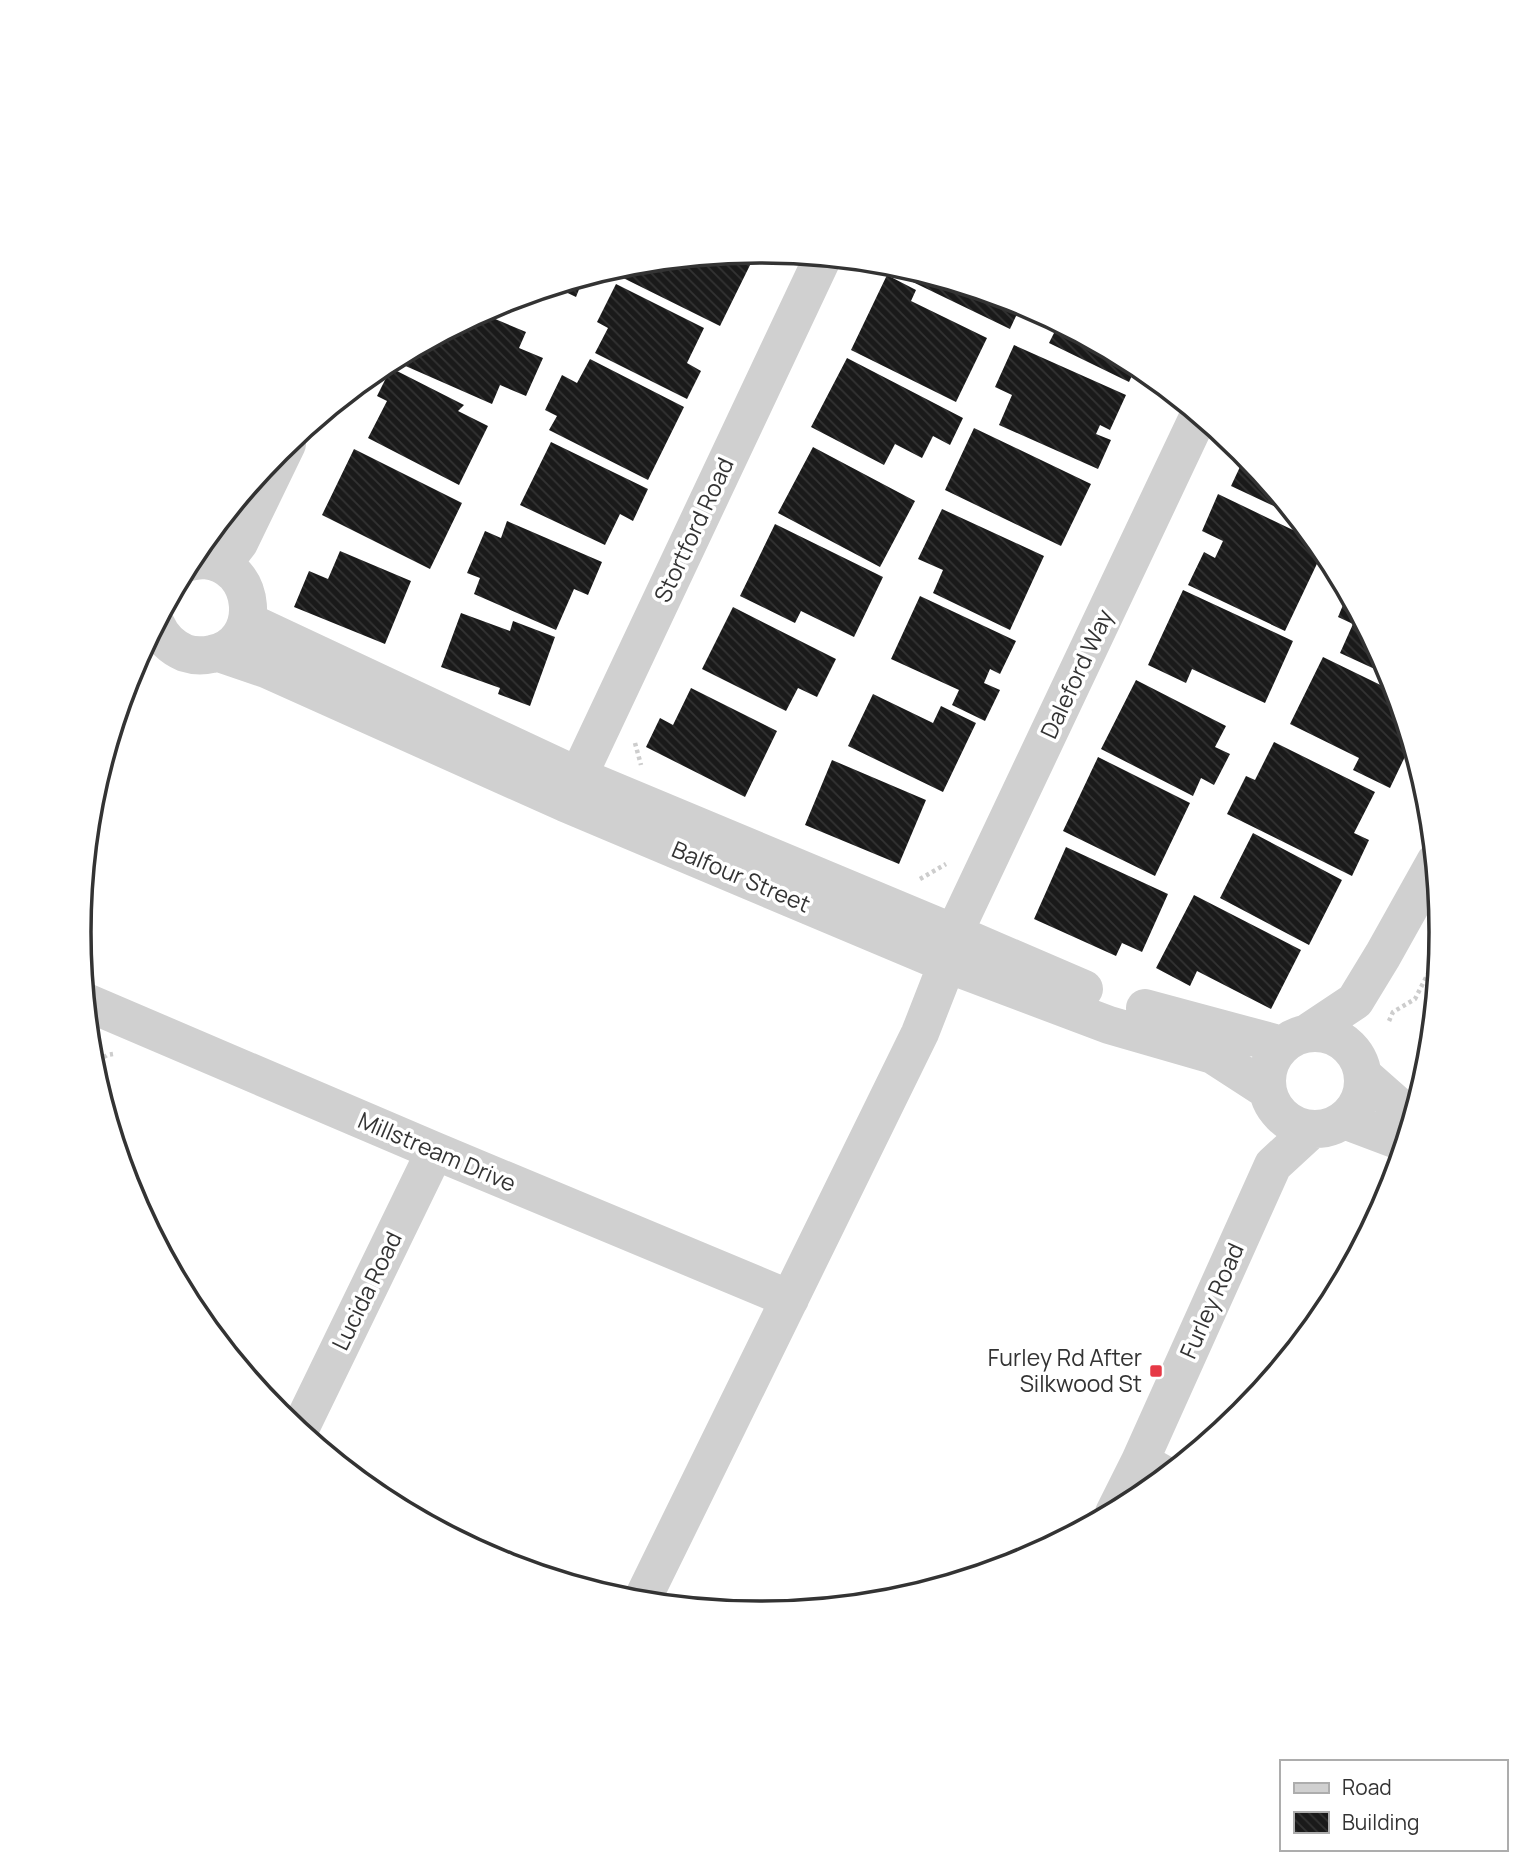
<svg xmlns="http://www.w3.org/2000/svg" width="1521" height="1865" font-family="Manrope,sans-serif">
  <defs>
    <pattern id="building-back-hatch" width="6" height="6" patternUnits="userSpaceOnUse" patternTransform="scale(1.75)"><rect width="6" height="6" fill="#1a1a1a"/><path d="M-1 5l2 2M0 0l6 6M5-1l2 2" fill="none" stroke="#333"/></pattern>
  </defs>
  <rect width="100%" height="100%" fill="#fff"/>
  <!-- building -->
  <path fill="url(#building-back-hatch)" d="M744,252l10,5 -34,69 -113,-56 21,-6z
    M896,265l126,38 -12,26 -118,-57z
    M887,275l29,15 -5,11 76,37 -31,64 -105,-52z
    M584,277l-8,20 -23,-11 17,-5z
    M616,284l88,44 -17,35 14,8 -14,28 -92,-46 13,-25 -11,-6z
    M481,313l45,19 -7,16 24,10 -17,38 -26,-11 -8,19 -91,-40 6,-12z
    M1059,323l78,42 -8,17 -80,-39z
    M1014,345l112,50 -16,35 -10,-5 -4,9 15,6 -13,29 -99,-44 13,-30 -17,-8z
    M847,358l116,60 -13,27 -17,-9 -11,22 -27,-14 -11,21 -73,-38z
    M590,359l94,48 -36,73 -99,-50 8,-14 -12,-6 17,-35 15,8z
    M391,368l73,37 -6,6 30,15 -29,59 -91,-47 19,-37 -10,-5z
    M974,428l117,56 -30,62 -116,-56z
    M551,442l97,47 -15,32 -13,-7 -15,31 -85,-40z
    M813,447l102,54 -35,66 -102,-54z
    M354,449l108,54 -32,66 -108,-54z
    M1246,454l43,53 8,10 -66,-31z
    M1218,494l98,47 8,8 -39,82 -97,-46 16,-33 11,6 8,-17 -21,-10z
    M942,509l102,47 -34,74 -77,-37 10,-23 -25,-11z
    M507,521l95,41 -14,33 -14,-6 -18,41 -82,-36 6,-16 -13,-5 18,-42 16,7z
    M775,524l108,53 -29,60 -53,-26 -6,12 -55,-27z
    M340,551l71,30 -26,63 -91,-37 15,-36 19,8z
    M1183,590l110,51 -28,62 -73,-34 -6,14 -38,-18z
    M1348,593l43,79 1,5 -52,-24 13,-29 -15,-7z
    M920,596l96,45 -16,33 -10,-5 -6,14 16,7 -15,31 -33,-16 7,-15 -68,-31z
    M733,607l103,52 -19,38 -19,-9 -12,23 -84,-42z
    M461,613l49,18 3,-10 42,16 -25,69 -32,-12 2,-6 -59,-21z
    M1323,657l74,36 15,49 -22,46 -37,-18 6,-12 -69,-34z
    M1136,680l90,46 -11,21 15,7 -16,31 -13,-7 -8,18 -92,-47z
    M691,688l86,43 -32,66 -99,-50 14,-29 13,7z
    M873,694l60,29 8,-17 35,17 -33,69 -95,-46z
    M1274,742l101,50 -21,41 15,7 -17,36 -125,-62 19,-38 9,4z
    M1098,757l92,46 -35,73 -92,-45z
    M832,760l94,40 -27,64 -94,-39z
    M1253,833l89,47 -33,65 -89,-47z
    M1066,847l102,47 -26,58 -20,-9 -6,13 -82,-37z
    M1194,895l107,55 -30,59 -74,-38 -7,15 -34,-18z"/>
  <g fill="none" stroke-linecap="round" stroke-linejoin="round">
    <!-- path -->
    <path stroke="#cdcdcd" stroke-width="4.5" stroke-dasharray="3.5 3.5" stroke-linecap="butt" d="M635,743l6,22
      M1421,830l9,-19
      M920,879l26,-15
      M1389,1021l4,-9 22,-13 26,-51
      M92,1065l15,-10 6,-1
      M1073,1535l7,-15"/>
    <!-- minor -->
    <path stroke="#d0d0d0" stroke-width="38" d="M222,565l17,-22 48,-99
      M247,621l331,155 376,157 130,56
      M156,624c6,14 15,23 29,29 9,3 18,3 27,1 52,-10 46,-89 -7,-94 -5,0 -11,1 -16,2
      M219,653l47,16 299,134 382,161 162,61 104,30 54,35
      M568,798l255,-541
      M954,933l245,-518
      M86,1002l349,149 355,148
      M1145,1008l137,37
      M1267 1081a48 48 0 1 1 96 0a48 48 0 1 1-96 0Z
      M1307,1033l48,-32 28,-46 52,-93
      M1364,1076l34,30 16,10
      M1344,1120l61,23
      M299,1431l136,-280
      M1140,1461l27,15
      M1114,1513l26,-52 133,-296 38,-35
      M641,1602l279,-569 27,-69"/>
  </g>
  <!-- markers -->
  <rect fill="#e63946" stroke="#fff" stroke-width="2.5" x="1149" y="1364" width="14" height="14" rx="3.5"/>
  <g text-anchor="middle" stroke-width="7" stroke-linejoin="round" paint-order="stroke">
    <!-- street labels -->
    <g font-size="23" fill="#333" stroke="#fff">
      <text transform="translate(694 530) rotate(-65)" y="8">Stortford Road</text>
      <text transform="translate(1077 674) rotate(-65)" y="8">Daleford Way</text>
      <text transform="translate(741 877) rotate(23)" y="8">Balfour Street</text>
      <text transform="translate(437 1152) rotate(23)" y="8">Millstream Drive</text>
      <text transform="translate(367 1291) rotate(-64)" y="8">Lucida Road</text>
      <text transform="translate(1212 1301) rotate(-66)" y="8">Furley Road</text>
    </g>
    <!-- poi labels -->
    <g font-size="23" fill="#333" stroke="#fff" text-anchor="end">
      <text x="1142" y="1366">Furley Rd After<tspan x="1142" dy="26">Silkwood St</tspan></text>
    </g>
  </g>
  <!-- crop -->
  <path d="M0 0H1521V1865H0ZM91 932a669 669 0 1 1 1338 0a669 669 0 1 1-1338 0Z" fill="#fff" fill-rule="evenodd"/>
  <path fill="none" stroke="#333" stroke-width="3.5" d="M91 932a669 669 0 1 1 1338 0a669 669 0 1 1-1338 0Z"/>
  <!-- legend -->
  <rect x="1280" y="1760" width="228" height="91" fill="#ffffff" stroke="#adadad" stroke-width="2"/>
  <rect x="1294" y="1783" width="35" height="10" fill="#d0d0d0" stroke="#adadad" stroke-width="2"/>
  <text x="1342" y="1795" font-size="21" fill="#333333">Road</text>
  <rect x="1294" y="1812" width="35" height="21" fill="url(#building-back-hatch)" stroke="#adadad" stroke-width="2"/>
  <text x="1342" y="1830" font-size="21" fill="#333333">Building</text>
</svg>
